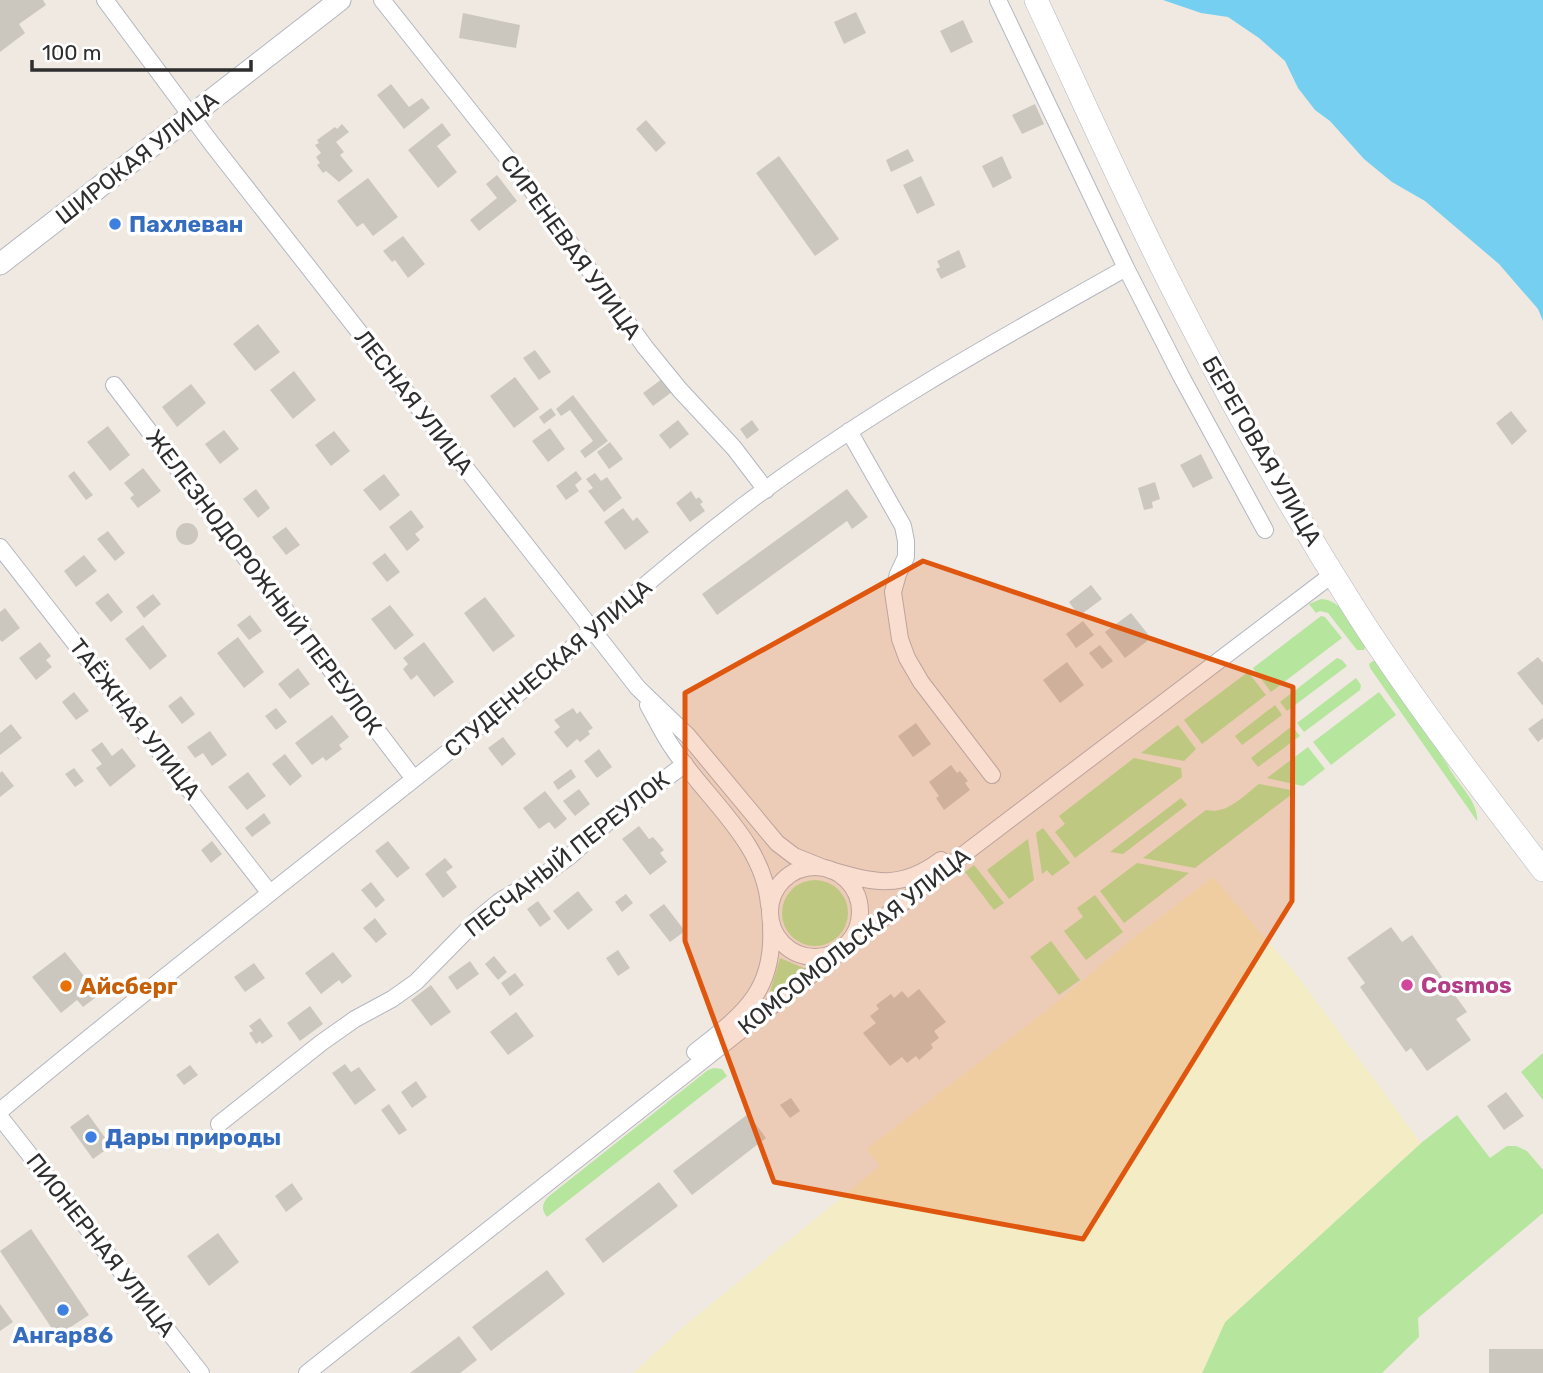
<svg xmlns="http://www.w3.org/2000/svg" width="1543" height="1373" font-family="Rubik,sans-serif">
  <rect width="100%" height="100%" fill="#efe9e1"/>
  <!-- green -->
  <path fill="#b6e59e" d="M1321,599c23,1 34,30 45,47l-2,4h-7l-29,-37 -8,-2 -4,2 -7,-9z
    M1321,616l4,1 17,21 -71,54 -18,-24z
    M1337,658l5,2 5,6 -60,45 -7,-9z
    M1373,661h4l70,103c8,18 32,37 30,57l-107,-153 -1,-4z
    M1248,672l18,23 -64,49 -18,-24z
    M1356,678l5,7 -1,5 -56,42 -7,-9z
    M1379,692l17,23 -65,50 -18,-23z
    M1275,705l7,10 -40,30 -7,-9z
    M1178,725l18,24 -12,12 -43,-8z
    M1292,726l8,10 -42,31 -7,-9z
    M1308,747l17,22 -22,17 -36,-8z
    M1134,758l47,10 1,9 -107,81 -20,-26 10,-8 -6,-8z
    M1259,784l37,7 -101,77 -52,-10 63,-48c21,5 37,-14 53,-26z
    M1181,798l6,7 -64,49 -13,-2z
    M1043,828l27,35 -18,13 -5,-6 -5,4 -6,-41z
    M1028,839l6,41 -25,19 -22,-29z
    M1137,863l52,10 -65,50 -24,-32z
    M974,865l30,38 -10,7 -29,-38z
    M782 913a33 33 0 1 1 66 0a33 33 0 1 1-66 0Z
    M1095,895l28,37 -37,28 -22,-29 19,-14 -6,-9z
    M1051,941l29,39 -21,15 -29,-38z
    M780,958l26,11 -35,28 -2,-2z
    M1543,1053v47l-22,-28z
    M714,1068l8,1 5,7 -180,141c-6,-8 -5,-13 1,-20l160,-127z
    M1457,1115l33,43 17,-12h9l11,5 16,19v43l-125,105 1,19 -37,36h-180l23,-51 196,-179z"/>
  <!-- sand -->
  <path fill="#f3ecc5" d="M1213,877l83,97 125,169 -196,179 -23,51h-568l42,-40 204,-167 -13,-17 193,-149 63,-54z"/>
  <!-- water -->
  <path fill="#75cff0" d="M1163,0h380v321l-5,-12 -39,-45 -74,-63 -33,-19 -28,-23 -34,-38 -15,-11 -17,-22 -13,-27 -26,-23 -31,-21 -27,-4z"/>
  <!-- building -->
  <path fill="#cbc7bf" d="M0,0h43l3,5 -27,19 6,9 -25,19z
    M856,12l10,21 -22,11 -10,-22z
    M463,13l57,12 -4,23 -57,-10z
    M963,20l10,22 -22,11 -11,-22z
    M391,84l18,23 13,-9 8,10 -26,21 -27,-34z
    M1035,104l9,20 -22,10 -10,-19z
    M646,120l20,23 -10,9 -20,-23z
    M442,123l9,12 -14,11 20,26 -19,16 -30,-38z
    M342,124l7,8 -13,10 8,10 -4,3 13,16 -14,11 -13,-11 -3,2 -6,-8 3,-2 -4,-6 5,-4 -6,-8 4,-2 -2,-3 18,-13 2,2z
    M908,149l6,12 -23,11 -5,-12z
    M779,156l60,83 -24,17 -59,-83z
    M1002,156l10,22 -19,10 -11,-22z
    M497,175l20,26 -38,30 -9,-11 27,-22 -11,-14z
    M921,176l14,29 -18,9 -14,-29z
    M368,178l30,39 -25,19 -10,-13 -6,4 -20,-26z
    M403,236l22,28 -17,14 -13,-18 -3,2 -9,-11z
    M959,250l7,17 -25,12 -5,-10 4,-2 -3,-6z
    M258,324l22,28 -25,19 -22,-27z
    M535,350l16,22 -12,8 -16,-22z
    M294,371l22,29 -23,19 -23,-29z
    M515,377l24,32 -25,19 -24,-32z
    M662,379l10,13 -19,14 -10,-13z
    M191,384l15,19 -29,24 -15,-20z
    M573,395l35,46 -23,17 -5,-7 13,-10 -23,-31 -9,6 -5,-7z
    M551,408l5,7 -12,9 -5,-7z
    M1511,411l16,20 -15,14 -16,-22z
    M678,420l11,14 -19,15 -11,-14z
    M752,420l7,10 -12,9 -7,-10z
    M108,426l22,29 -20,16 -23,-29z
    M550,428l15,21 -17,13 -16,-21z
    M224,430l15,19 -19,15 -15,-20z
    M334,431l16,20 -19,15 -16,-21z
    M610,442l13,17 -14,10 -12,-17z
    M1201,454l12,24 -20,10 -13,-23z
    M143,468l18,23 -23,17 -8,-10 4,-3 -10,-12z
    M74,471l19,24 -7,5 -18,-24z
    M576,471l6,8 -7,6 4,6 -13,9 -10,-14z
    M595,473l6,8 6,-4 15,21 -18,14 -16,-21 5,-3 -7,-9z
    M384,474l16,21 -20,16 -17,-21z
    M1155,482l5,17 -8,3 1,6 -9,2 -6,-22z
    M256,489l14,19 -12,10 -15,-19z
    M847,489l21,28 -16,12 -5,-8 -130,94 -15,-21z
    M691,491l5,8 3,-2 4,5 -3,2 5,7 -15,11 -14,-19z
    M623,508l10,13 4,-4 12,15 -24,18 -21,-28z
    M411,510l13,17 -9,7 5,6 -13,11 -18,-24z
    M176 534a11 11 0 1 1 22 0a11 11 0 1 1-22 0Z
    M286,527l14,18 -14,10 -14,-18z
    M108,531l17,22 -10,8 -18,-22z
    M385,553l15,19 -13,10 -15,-19z
    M84,555l13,16 -21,16 -12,-16z
    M1091,585l11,14 -23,17 -10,-14z
    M108,593l15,19 -12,10 -16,-19z
    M153,594l8,10 -17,14 -8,-11z
    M485,597l30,39 -22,16 -29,-39z
    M390,605l24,30 -19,15 -24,-31z
    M5,608l15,20 -18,14 -2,-2v-28z
    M1131,613l20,25 -26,20 -20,-26z
    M250,615l12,16 -13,9 -12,-15z
    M1083,621l11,14 -18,13 -10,-14z
    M143,625l24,31 -17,14 -25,-31z
    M238,637l26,35 -20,16 -27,-35z
    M40,642l11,14 -5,4 6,7 -16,13 -17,-22z
    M424,642l30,40 -20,15 -17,-22 -6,5 -8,-11 5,-5 -5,-6z
    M1100,645l13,16 -11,8 -13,-16z
    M1538,657l5,6v43l-26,-33z
    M1067,662l17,23 -24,18 -17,-23z
    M298,668l12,16 -20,15 -12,-15z
    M74,692l15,19 -13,9 -14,-18z
    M181,696l14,18 -13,10 -14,-18z
    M276,708l11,14 -11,8 -11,-14z
    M573,708l4,6 3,-3 13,17 -5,3 2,3 -10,8 -3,-3 -10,9 -13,-16 6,-5 -6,-7z
    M332,715l17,22 -10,8 3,4 -16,12 -3,-4 -11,8 -17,-22z
    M1543,718v20l-5,4 -10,-13z
    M916,723l15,21 -18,13 -15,-21z
    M11,724l11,14 -22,17v-22z
    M210,731l17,24 -15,11 -9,-13 -8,5 -8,-11z
    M503,737l13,17 -14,12 -14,-18z
    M102,742l10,14 10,-8 14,18 -26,21 -14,-19 6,-4 -11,-14z
    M599,749l13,18 -15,11 -13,-17z
    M285,754l17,22 -12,10 -18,-22z
    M951,765l6,8 3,-2 8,10 -3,2 5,7 -26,20 -8,-12 3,-2 -10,-14z
    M74,768l10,13 -9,6 -10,-13z
    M571,769l5,8 -18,13 -5,-8z
    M2,771l12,15 -14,11v-24z
    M248,772l18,24 -19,14 -19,-23z
    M579,789l11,15 -15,12 -12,-15z
    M545,791l22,28 -12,10 -6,-7 -10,7 -16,-21z
    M264,813l7,10 -19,14 -7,-9z
    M639,826l10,13 4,-2 11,13 -4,3 7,9 -17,13 -28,-36z
    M212,841l10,13 -11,9 -10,-13z
    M388,841l22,27 -13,10 -22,-27z
    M445,858l8,9 -7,5 11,15 -14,11 -18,-24z
    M371,882l14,18 -9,8 -15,-18z
    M578,891l15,19 -25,20 -15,-19z
    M626,894l7,9 -11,9 -7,-10z
    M538,901l13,18 -11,8 -13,-18z
    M664,904l21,27 -15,11 -21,-27z
    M375,918l12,16 -11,9 -13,-15z
    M1391,927l11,15 10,-7 55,77 -11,7 15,21 -44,31 -16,-23 -5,4 -46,-65 5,-4 -18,-25z
    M618,950l12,18 -12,8 -12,-18z
    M65,952l34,43 -16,12 -6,-7 -16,13 -29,-36z
    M333,952l19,24 -10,8 -3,-4 -18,14 -16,-21z
    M494,956l13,16 -9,8 -13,-16z
    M470,961l9,13 -22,16 -9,-13z
    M254,963l11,15 -20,14 -11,-15z
    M515,973l9,12 -14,11 -9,-13z
    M431,985l20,27 -20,14 -20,-26z
    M919,989l27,33 -12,9 5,7 -8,6 2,4 -14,12 -3,-4 -9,7 -5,-6 -12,9 -27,-33 13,-10 -6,-7 9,-7 -3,-4 15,-11 3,4 8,-7 6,7z
    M310,1006l13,18 -23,17 -13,-18z
    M516,1012l18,24 -26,19 -18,-23z
    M260,1018l13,18 -11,8 -2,-3 -4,3 -7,-11 4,-2 -4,-5z
    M345,1064l6,8 8,-5 17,23 -21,15 -23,-32z
    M190,1065l8,10 -14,10 -8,-10z
    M416,1081l11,16 -15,11 -11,-16z
    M1506,1092l18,24 -20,14 -17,-24z
    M791,1098l9,13 -10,7 -10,-13z
    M389,1104l18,26 -8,5 -18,-25z
    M88,1114l23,32 -18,13 -23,-32z
    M748,1114l18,24 -74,57 -19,-24z
    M659,1182l19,24 -75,57 -18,-24z
    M292,1183l11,16 -17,13 -11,-16z
    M31,1229l58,86 -32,21 -57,-85z
    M218,1233l21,29 -30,24 -22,-30z
    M547,1270l18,24 -74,57 -19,-24z
    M0,1304l13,18 -13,9z
    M459,1336l18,24 -17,13h-50z
    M1489,1349h54v24h-54z"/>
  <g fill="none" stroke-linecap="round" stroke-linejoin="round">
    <!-- minor casing -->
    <g stroke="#b4b7c1" stroke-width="18">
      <path id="minor" d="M105,0l107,144 426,544 50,48 89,107 17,13 30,12
        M382,0l138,174 125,173 35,43 54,58 32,42
        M998,0l128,268 55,108 84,154
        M114,385l300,394
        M849,431l54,95 3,15v16l-8,17 -5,18 7,47 7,19 14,24 71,93
        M0,547l269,345
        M648,705c8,14 15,29 24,42 33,51 92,94 97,158
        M770 912a45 45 0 1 1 90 0a45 45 0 1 1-90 0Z
        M830,870c45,13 71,20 111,-10
        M695,1052c47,-37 80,-60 76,-126
        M0,1111c147,-123 298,-239 448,-359 101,-81 196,-171 299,-249 121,-91 247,-161 379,-235
        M0,1117l201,256
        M219,1124l102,-81 34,-24 37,-20 24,-17 61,-62 23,-19 48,-29 22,-16 39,-35 76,-57
        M307,1373l661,-522 365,-277"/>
    </g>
    <!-- tertiary casing -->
    <g stroke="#b4b7c1" stroke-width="23">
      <path id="tertiary" d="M0,264l340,-264"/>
    </g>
    <!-- secondary casing -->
    <g stroke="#b4b7c1" stroke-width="24">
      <path id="secondary" d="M1036,0c47,100 92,202 143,301 54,106 114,211 178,312 57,89 122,173 186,257"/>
    </g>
    <!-- minor -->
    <use href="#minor" stroke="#fff" stroke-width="16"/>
    <!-- tertiary -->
    <use href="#tertiary" stroke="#fff" stroke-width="21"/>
    <!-- secondary -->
    <use href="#secondary" stroke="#fff" stroke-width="23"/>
  </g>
  <!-- marked area -->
  <path fill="#df570e" fill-opacity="0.2" stroke="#df570e" stroke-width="5" stroke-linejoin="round" d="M923,561l370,126 -1,214 -209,338 -309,-57 -89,-241v-248z"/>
  <!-- markers -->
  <g fill="#3f7fe0" stroke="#fff" stroke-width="2.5">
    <circle cx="115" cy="224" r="7"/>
    <circle cx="91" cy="1137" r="7"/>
    <circle cx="63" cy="1310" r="7"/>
  </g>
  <circle fill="#d1479c" stroke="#fff" stroke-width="2.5" cx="1407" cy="985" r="7"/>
  <circle fill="#e8710a" stroke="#fff" stroke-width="2.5" cx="66" cy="986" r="7"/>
  <g text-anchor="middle" stroke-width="7" stroke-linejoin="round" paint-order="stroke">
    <!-- street labels -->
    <g font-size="23" fill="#2e2e2e" stroke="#fff">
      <text transform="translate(137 158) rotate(-38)" y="8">ШИРОКАЯ УЛИЦА</text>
      <text transform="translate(571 247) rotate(54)" y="8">СИРЕНЕВАЯ УЛИЦА</text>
      <text transform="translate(414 402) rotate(52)" y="8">ЛЕСНАЯ УЛИЦА</text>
      <text transform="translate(1262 451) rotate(60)" y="8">БЕРЕГОВАЯ УЛИЦА</text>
      <text transform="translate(264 582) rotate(53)" y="8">ЖЕЛЕЗНОДОРОЖНЫЙ ПЕРЕУЛОК</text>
      <text transform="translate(548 668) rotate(-40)" y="8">СТУДЕНЧЕСКАЯ УЛИЦА</text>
      <text transform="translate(135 719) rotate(52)" y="8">ТАЁЖНАЯ УЛИЦА</text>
      <text transform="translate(567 854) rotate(-38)" y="8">ПЕСЧАНЫЙ ПЕРЕУЛОК</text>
      <text transform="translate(854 941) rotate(-38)" y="8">КОМСОМОЛЬСКАЯ УЛИЦА</text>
      <text transform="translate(101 1245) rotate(52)" y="8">ПИОНЕРНАЯ УЛИЦА</text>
    </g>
    <!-- shop labels -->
    <g font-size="23" font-weight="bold" fill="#366cbe" stroke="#fff" text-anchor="start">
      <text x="129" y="232">Пахлеван</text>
      <text x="105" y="1145">Дары природы</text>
      <text x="63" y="1343" text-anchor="middle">Ангар86</text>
    </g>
    <!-- hotel labels -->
    <g font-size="23" font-weight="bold" fill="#b23c85" stroke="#fff" text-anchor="start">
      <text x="1421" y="993">Cosmos</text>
    </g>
    <!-- food labels -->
    <g font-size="23" font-weight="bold" fill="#c56008" stroke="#fff" text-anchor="start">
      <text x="80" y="994">Айсберг</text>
    </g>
  </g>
  <!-- scale -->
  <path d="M32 60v10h219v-10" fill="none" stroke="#2e2e2e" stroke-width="3.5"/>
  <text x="42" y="60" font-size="21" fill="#2e2e2e" stroke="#ffffff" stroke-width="5" paint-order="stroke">100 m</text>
</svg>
